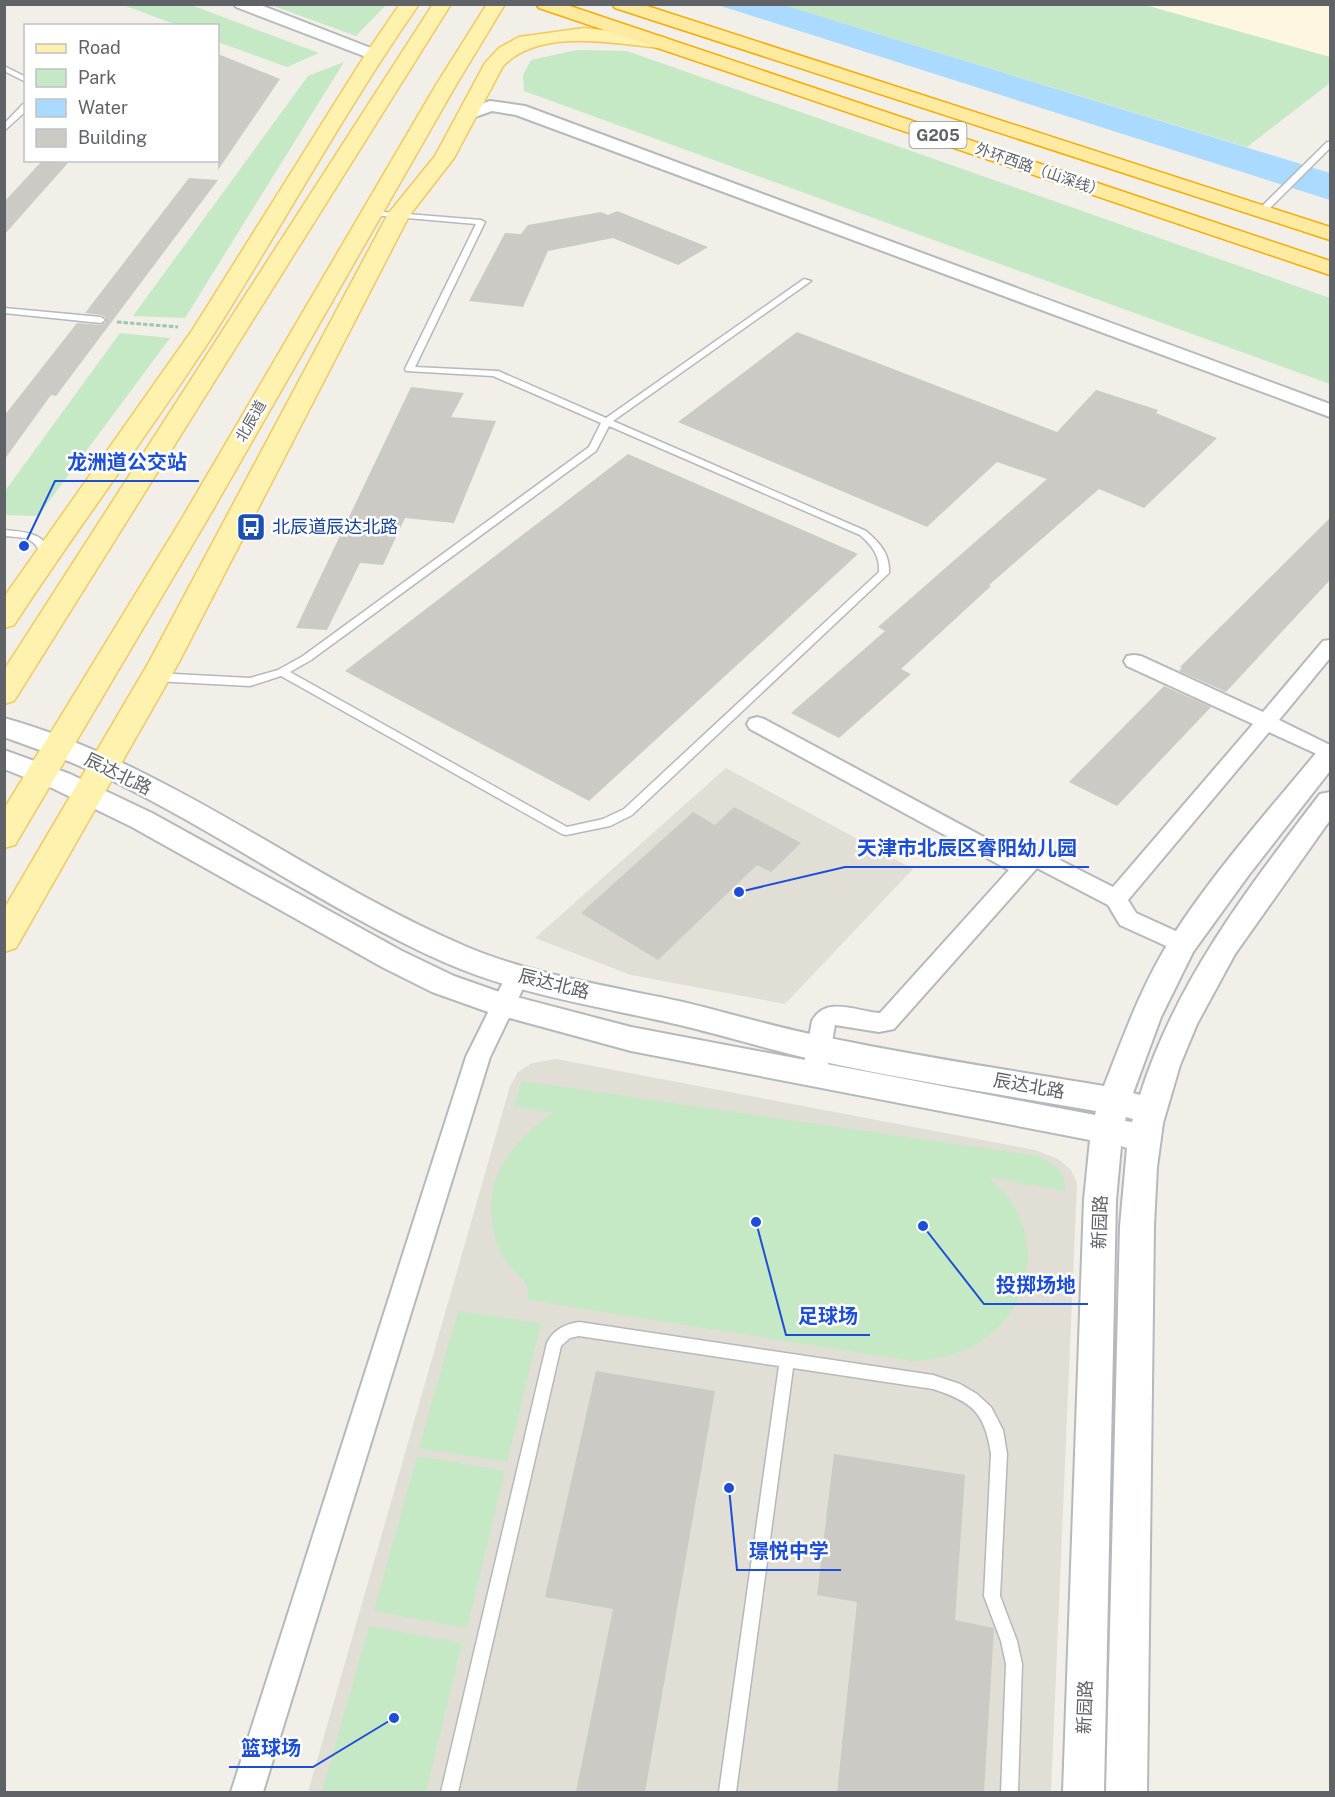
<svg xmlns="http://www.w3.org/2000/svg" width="1335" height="1797" font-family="'Public Sans','Noto Sans SC',sans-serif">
  <rect width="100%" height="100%" fill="#f1efe8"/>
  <!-- commercial -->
  <path fill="#fef7e0" d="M1145,5h185v52z"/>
  <!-- education -->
  <path fill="#e1ded6" d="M726,768l187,101 -128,135 -154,-29 -96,-37z
    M556,1059l479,91 23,9 13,11 6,13 -26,609h-743l202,-706 8,-14 14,-9z"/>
  <!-- green -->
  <path fill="#c5e8c5" d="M123,5h68l128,48 -32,14 -69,-25v-16l-41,-1z
    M271,5h115l-30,31z
    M784,5h361l185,52v26l-83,64z
    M577,50l50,1 703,247v86l-806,-293 -1,-16 8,-15z
    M344,62l-159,256 -52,-2 175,-240z
    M120,333l50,5 -132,178 -33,-1v-24z
    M522,1081l516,75c18,10 27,12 27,35l-76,-14c5,7 13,13 19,20 38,52 19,123 -39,151 -19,9 -38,12 -58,13l-383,-61c0,-4 0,-10 -1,-14 -3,-7 -21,-22 -26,-32 -4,-7 -5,-15 -7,-22 -14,-51 19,-93 60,-119l-40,-7z
    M458,1311l83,12 -34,139 -88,-14z
    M417,1456l88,15 -38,157 -93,-17z
    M369,1626l93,17 -36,149h-104z"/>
  <!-- water -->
  <path fill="#aadaff" d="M718,5h66l546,168v27z"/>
  <!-- building -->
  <path fill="#cccac5" d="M218,54l62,25 -62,91z
    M42,161l26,2 -64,72v-33z
    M189,178l29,2 -162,216 -5,-1 -47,65v-44l73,-93 24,2 5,-3v-4l-4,-3 -17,-2z
    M617,211l91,36 -30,18 -65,-27 -65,13 -25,56 -54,-6 36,-68 16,1 7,-9 73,-13 7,3z
    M797,332l260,100 39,-42 62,20 -2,3 61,25 -73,70 -45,-19 -110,96 2,1 -90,83 10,5 -72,64 -48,-25 94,-82 -7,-4 169,-148 -50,-17 -70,65 -249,-105z
    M411,387l53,6 -13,24 45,4 -42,102 -49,-5 -22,47 -23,-2 -33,67 -31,-2z
    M628,454l230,100 -269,247 -244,-130z
    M1330,518v62l-104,112 -47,-21 3,-3 -2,-1z
    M1164,686l47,21 -94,99 -48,-24z
    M734,807l67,36 -30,29 -14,-7 -99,95 -77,-47 112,-101 22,13z
    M596,1371l119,20 -70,401h-69l37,-183 -68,-12z
    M834,1454l131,21 -10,145 39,8 -10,164h-147l20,-190 -40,-7z"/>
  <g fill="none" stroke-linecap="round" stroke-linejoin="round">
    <!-- service casing -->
    <g stroke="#b5b8bc" stroke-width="3">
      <path id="service" d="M4,66l22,11v5l-22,-11z
        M23,104h3v7l-22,20v-7z
        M1327,142h3v6l-66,66h-6v-4z
        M370,211l111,9 4,2 -70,145 83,4 108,47 198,-139 7,2 -198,140 253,110c14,12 24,23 23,42l-257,242 -22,11 -44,9 -4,-1 -281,-158 -31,10 -95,-5 -5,-4 5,-4 95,5 28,-8 25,-14 286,-209 12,-24 -108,-47 -87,-5 -1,-2 71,-145 -103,-9h-3zM609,426l251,109c12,11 20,20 19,37l-255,237 -21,10 -36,8 -277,-155 21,-12 285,-209z
        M4,308l97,9 4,3 -4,3 -97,-10z
        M4,530c20,2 42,2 47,25l-1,2h-8c-8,-21 -16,-19 -38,-21z
        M579,1322l354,53 27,9 17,10 14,13 12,23 4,24 -7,142 17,45 5,23 -4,128h-17l5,-128 -5,-23 -17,-45 7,-142c-6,-41 -18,-52 -58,-65l-140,-21 -57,424h-17l60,-426 -200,-30 -9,2 -9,8 -103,446h-17l106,-449c6,-13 18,-19 32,-21z"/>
    </g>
    <!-- minor casing -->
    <g stroke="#b5b8bc" stroke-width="4">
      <path id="minor" d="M1330,640v18l-51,62 51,25v15l-61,-28 -141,168 8,13 55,25 4,6 -4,6 -8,3 -8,-3 -55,-25 -12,-20 -71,-37 -143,161 -15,3 -44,-7 -9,50 -3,7 -9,3 -9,-3 -3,-7 10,-54c14,-26 45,-9 68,-8l129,-143 -259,-141 -3,-5 3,-5 7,-2 7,2 257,138c7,-7 11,-8 21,-6l71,36 140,-163 -126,-58 -3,-5 3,-5 7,-1 7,1 122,56 60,-71z
        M517,967l8,3 4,6 -39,81 -227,735h-32l235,-735 43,-87z"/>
    </g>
    <!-- tertiary casing -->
    <g stroke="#b5b8bc" stroke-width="4">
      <path id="tertiary" d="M234,4h24l123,48 2,3 -2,3h-12l-133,-51z
        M490,101l35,5 805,298v13l-814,-302 -24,-4 -23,8 -6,-1 -3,-4 3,-4z
        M4,718c168,47 305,162 463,229 69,29 144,39 216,55 46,11 91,25 137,34 94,20 189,34 284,50 20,-51 38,-102 68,-149 42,-66 99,-129 149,-190l9,-3v27l-82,105 -55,76 -32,65 -28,76 7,2c36,-114 108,-207 180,-301l10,-2v28l-95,134 -38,70 -17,41 -17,58 -6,44 -3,59 -7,566h-41l14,-566 7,-78 -6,-2 -5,54 -12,592h-41l21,-592 6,-60 -459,-89 -140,-38 -59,-21 -50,-25 -250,-140 -80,-39 -48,-19v-19l66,24 82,39 250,138 52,25 51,18 126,33 464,88 1,-4c-92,-16 -185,-30 -276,-50 -46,-10 -91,-24 -136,-35 -80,-19 -162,-30 -238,-63 -116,-51 -219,-126 -333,-182 -35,-17 -72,-31 -109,-44zM1126,1117l7,2 -1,3 -7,-1z"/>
    </g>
    <!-- primary casing -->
    <g stroke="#f2c960" stroke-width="3">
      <path id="primary" d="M400,4h19c-73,105 -134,217 -202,325 -65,101 -138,196 -203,296l-10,3v-31l189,-268 172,-274z
        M433,4h18l-437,697 -10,3v-34z
        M487,4h18l-49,81 -249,435 -192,325 -11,3v-39l177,-289 255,-435z
        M584,28l75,8 7,2 2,4 -2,4 -7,2c-47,-5 -119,-20 -156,18l-49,92 -45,58 -230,446 -163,286 -12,4v-43l145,-247 239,-448 47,-58 50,-93 14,-15 20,-11z"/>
    </g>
    <!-- trunk casing -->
    <g stroke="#f9ab00" stroke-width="3">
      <path id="trunk" d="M536,4h28l766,257v14l-791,-267z
        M612,4h29l689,223v13l-715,-232z"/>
    </g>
    <!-- path -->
    <path stroke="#9cc7a9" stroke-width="3" stroke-dasharray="4.5 2" stroke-linecap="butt" d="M117,322l61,5"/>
    <!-- service -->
    <use href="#service" fill="#fff" fill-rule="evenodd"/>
    <!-- minor -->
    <use href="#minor" fill="#fff" fill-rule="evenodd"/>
    <!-- tertiary -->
    <use href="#tertiary" fill="#fff" fill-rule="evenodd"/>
    <!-- primary -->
    <use href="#primary" fill="#fff2af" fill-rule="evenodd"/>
    <!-- trunk -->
    <use href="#trunk" fill="#feeaa1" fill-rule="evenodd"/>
  </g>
  <!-- icons -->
  <defs>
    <g id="bus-square" transform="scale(1.5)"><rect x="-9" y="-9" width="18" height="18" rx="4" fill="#1a4fb4" stroke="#fff"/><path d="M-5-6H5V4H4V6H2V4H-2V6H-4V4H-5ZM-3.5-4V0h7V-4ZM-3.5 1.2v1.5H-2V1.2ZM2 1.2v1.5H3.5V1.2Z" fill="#fff"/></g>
  </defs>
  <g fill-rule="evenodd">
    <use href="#bus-square" x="251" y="527"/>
  </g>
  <g text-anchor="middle" stroke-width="5" stroke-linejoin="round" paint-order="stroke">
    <!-- far-street labels -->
    <g font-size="15" fill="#5f6368" stroke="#fff">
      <text transform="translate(1040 170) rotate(19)" y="5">外环西路（山深线）</text>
      <text transform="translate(251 421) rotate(-60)" y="5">北辰道</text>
    </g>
    <!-- shield labels -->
    <rect fill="#fff" stroke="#8f9295" stroke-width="1.5" x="909.5" y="122" width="57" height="26" rx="4.5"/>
    <g font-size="16" font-weight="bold" fill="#5f6368">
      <text x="938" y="141">G205</text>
    </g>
    <!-- transit labels -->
    <g font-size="18" fill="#164399" stroke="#fff" text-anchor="start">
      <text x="272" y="533">北辰道辰达北路</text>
    </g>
    <!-- street labels -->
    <g font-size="18" fill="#5f6368" stroke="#fff">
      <text transform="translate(118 774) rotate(26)" y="6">辰达北路</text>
      <text transform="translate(554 984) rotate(14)" y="6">辰达北路</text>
      <text transform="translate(1029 1086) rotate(10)" y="6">辰达北路</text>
      <text transform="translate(1100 1222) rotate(-88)" y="6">新园路</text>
      <text transform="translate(1085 1707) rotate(-88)" y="6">新园路</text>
    </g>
  </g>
  <!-- callouts -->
  <path fill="none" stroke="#1d4ed8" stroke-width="2" d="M24 546L55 481H199M739 892L845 867H1089M923 1226L984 1304H1088M756 1222L786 1335H870M729 1488L737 1570H841M394 1718L313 1767H229"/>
  <g fill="#1d4ed8" stroke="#fff" stroke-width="2">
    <circle cx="24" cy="546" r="6"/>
    <circle cx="739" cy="892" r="6"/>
    <circle cx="923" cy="1226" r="6"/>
    <circle cx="756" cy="1222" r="6"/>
    <circle cx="729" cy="1488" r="6"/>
    <circle cx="394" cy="1718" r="6"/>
  </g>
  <g font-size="20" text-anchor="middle" font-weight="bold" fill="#1d4ed8" stroke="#fff" stroke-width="5" stroke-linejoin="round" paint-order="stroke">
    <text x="127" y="469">龙洲道公交站</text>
    <text x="967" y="855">天津市北辰区睿阳幼儿园</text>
    <text x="1036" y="1292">投掷场地</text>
    <text x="828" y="1323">足球场</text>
    <text x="789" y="1558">璟悦中学</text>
    <text x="271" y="1755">篮球场</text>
  </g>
  <!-- border -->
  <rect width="1335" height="1797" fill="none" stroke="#5f6368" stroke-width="12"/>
  <!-- legend -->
  <rect x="24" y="24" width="195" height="138" fill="#ffffff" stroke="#bfc1c3" stroke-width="1.5"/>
  <rect x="36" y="44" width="30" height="9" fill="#fff2af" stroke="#bfc1c3" stroke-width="1.5"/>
  <text x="78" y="54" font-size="18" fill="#5f6368">Road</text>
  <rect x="36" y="69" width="30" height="18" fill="#c5e8c5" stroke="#bfc1c3" stroke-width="1.5"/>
  <text x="78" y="84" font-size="18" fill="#5f6368">Park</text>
  <rect x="36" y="99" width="30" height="18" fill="#aadaff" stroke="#bfc1c3" stroke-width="1.5"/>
  <text x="78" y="114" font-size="18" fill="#5f6368">Water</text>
  <rect x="36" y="129" width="30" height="18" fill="#cccac5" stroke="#bfc1c3" stroke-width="1.5"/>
  <text x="78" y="144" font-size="18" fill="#5f6368">Building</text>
</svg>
